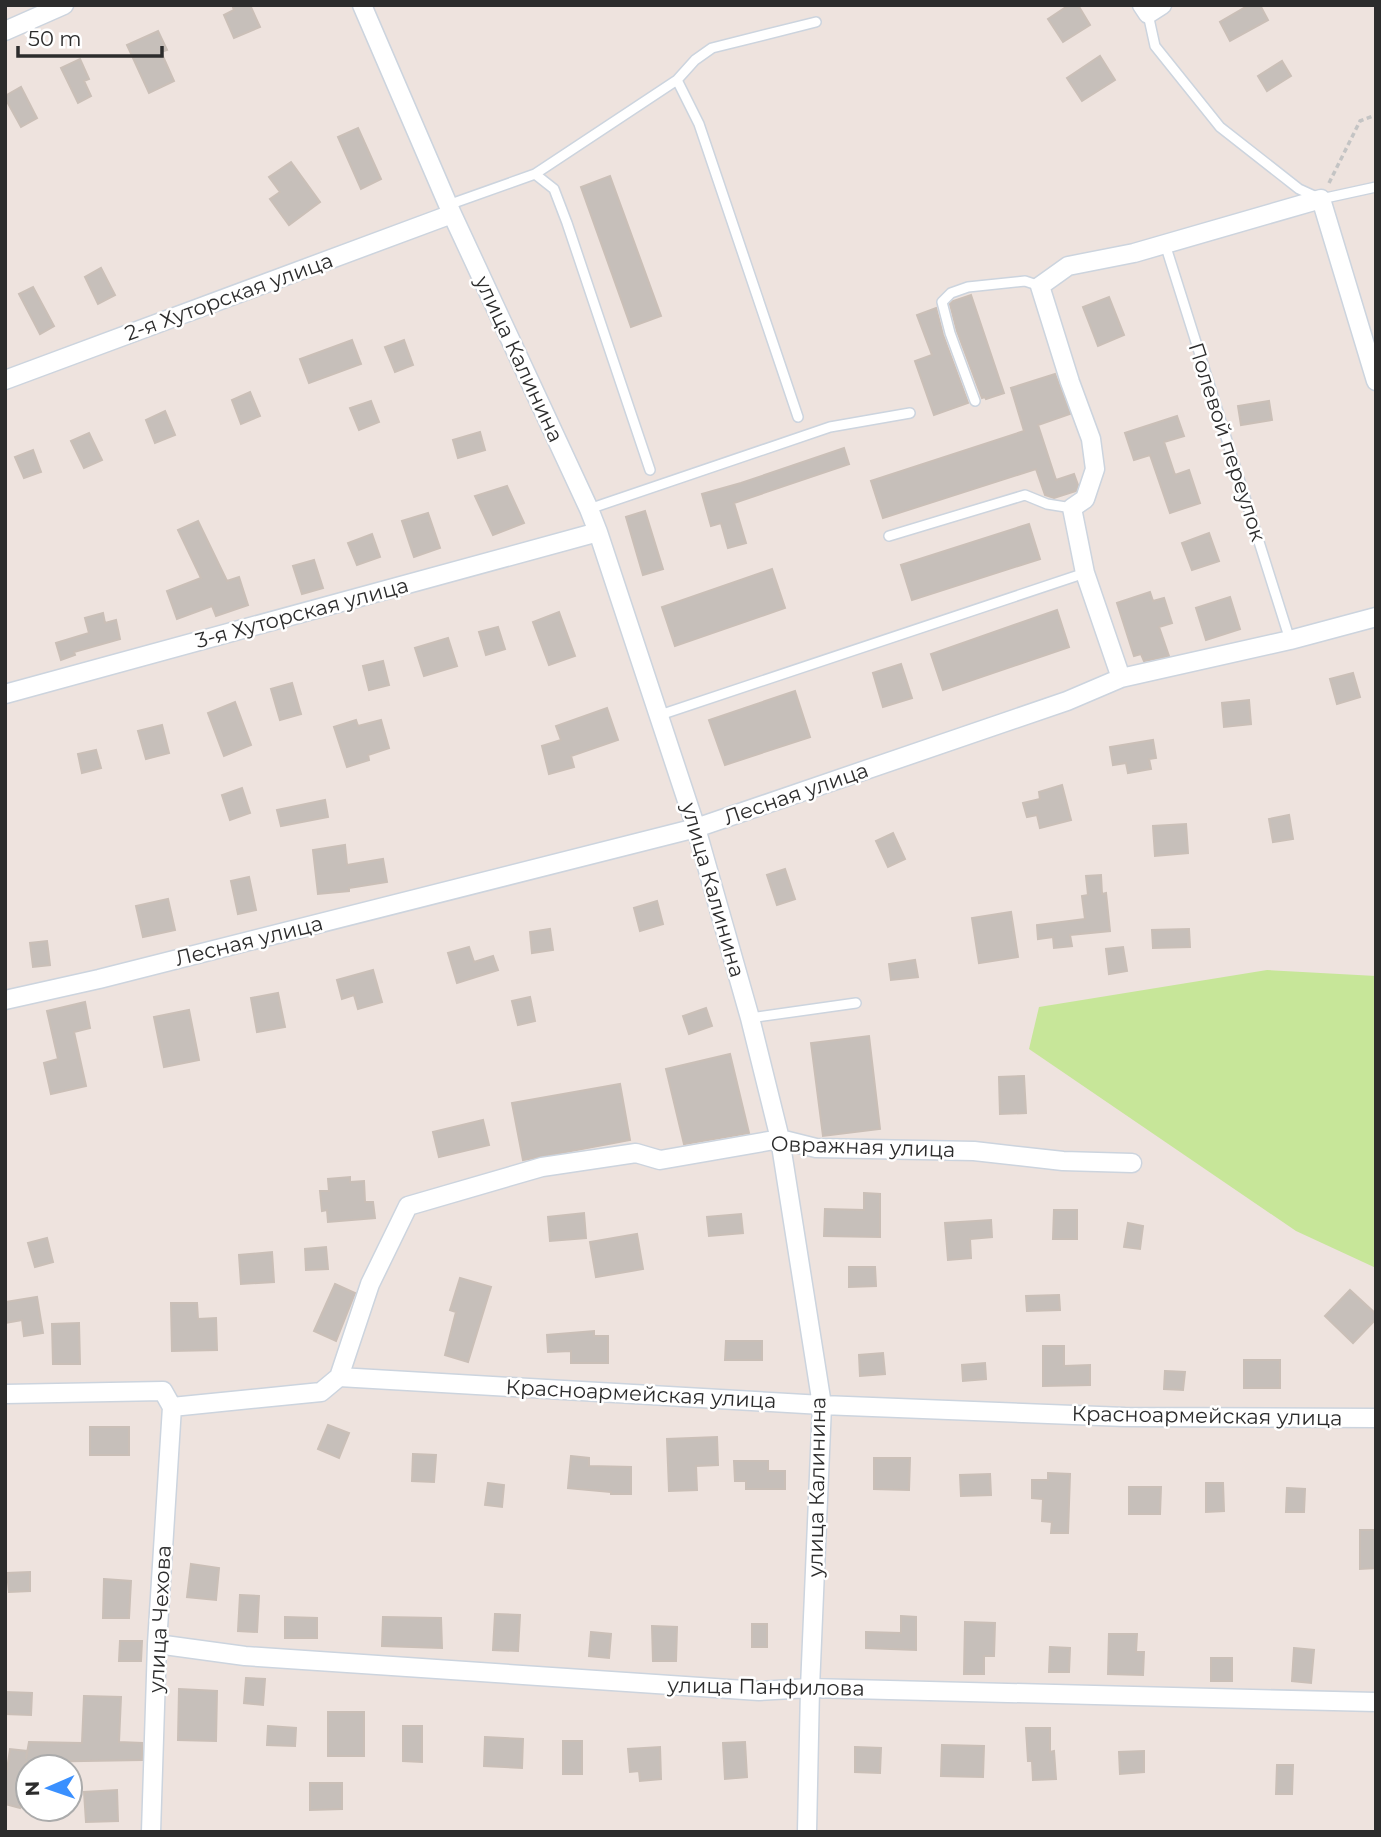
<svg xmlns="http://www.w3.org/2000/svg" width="1381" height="1837" font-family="Montserrat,sans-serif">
  <rect width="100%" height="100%" fill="#eee3de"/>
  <!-- green -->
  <path fill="#c7e699" d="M1267,970l109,6v292l-80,-37 -267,-182 10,-42z"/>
  <!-- building -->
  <path fill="#c6bfba" stroke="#cabfb7" stroke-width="2" d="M232,5h18l10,22 -26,11 -10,-23 10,-5z
    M1069,5h9l12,20 -27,17 -15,-23z
    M1249,5h11l8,15 -38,21 -10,-19z
    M158,31l9,19 -6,2 13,29 -25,12 -22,-48z
    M1100,56l15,24 -33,21 -15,-23z
    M80,59l9,20 -5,2 7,15 -13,7 -17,-35z
    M1282,61l9,15 -24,15 -9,-15z
    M21,87l16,31 -16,9 -16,-29v-2z
    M358,128l23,51 -20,10 -23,-52z
    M291,162l29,40 -31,23 -19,-26 10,-7 -11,-15z
    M610,176l51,140 -30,11 -50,-140z
    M101,268l14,27 -17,9 -13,-27z
    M33,287l21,39 -14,8 -21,-40z
    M971,295l33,98 -18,6 -1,-2 -3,1 -25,-67 -7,-27 3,-3z
    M1109,297l15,38 -26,11 -15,-39z
    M936,308l7,27 25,68 -34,12 -19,-54 17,-6 -15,-40z
    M352,340l9,24 -52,19 -9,-24z
    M404,340l9,25 -18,7 -10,-25z
    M1055,374l15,40 -32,11 18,55 18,-6 4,11 -2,6 -22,7 -9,-3 -9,-26 -153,49 -12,-37 153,-50 -13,-43z
    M250,392l10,24 -19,8 -9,-24z
    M371,401l8,21 -20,8 -9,-22z
    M1269,401l3,19 -31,5 -3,-19z
    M165,411l10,24 -20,8 -9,-23z
    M1177,416l7,20 -20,6 11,33 14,-5 11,33 -30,10 -20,-58 -16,5 -9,-27z
    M480,432l5,18 -27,8 -5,-18z
    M89,433l13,27 -18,8 -13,-27z
    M844,448l5,16 -115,39 12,40 -18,5 -7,-25 -10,3 -9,-32 39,-11z
    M33,450l8,22 -17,6 -9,-21z
    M507,486l17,37 -31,12 -18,-39z
    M645,511l18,58 -20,6 -17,-58z
    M428,513l12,35 -26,9 -12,-36z
    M198,521l29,60 12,-4 9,28 -32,11 -4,-10 -35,13 -10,-28 34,-13 -23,-48z
    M1029,524l11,35 -128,41 -11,-35z
    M1209,533l10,28 -27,9 -10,-27z
    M372,534l8,23 -23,8 -9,-22z
    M314,560l9,28 -21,6 -9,-28z
    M772,569l13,39 -110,38 -13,-39z
    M1150,592l3,9 11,-3 8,25 -13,4 10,29 -25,5 -3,-7 -7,2 -17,-53z
    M1230,597l10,32 -34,11 -10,-32z
    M1057,610l12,37 -126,43 -12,-36z
    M559,612l16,44 -26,9 -16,-43z
    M103,613l2,10 11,-3 4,19 -46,13 1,3 -14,5 -5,-17 33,-10 -4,-15z
    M498,627l7,22 -19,6 -7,-23z
    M448,638l9,28 -33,10 -9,-28z
    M383,661l6,24 -20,5 -6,-24z
    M901,664l11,34 -29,9 -10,-34z
    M1353,673l7,24 -23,7 -7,-25z
    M292,683l9,31 -21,6 -9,-31z
    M795,691l15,46 -85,28 -16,-45z
    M1249,700l2,24 -27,3 -2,-24z
    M235,702l16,43 -27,11 -16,-43z
    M607,708l11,32 -47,16 3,11 -25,7 -7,-28 19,-6 -5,-14z
    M356,720l2,6 23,-6 8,28 -21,7 1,5 -22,7 -13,-40z
    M162,725l7,28 -23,6 -8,-28z
    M1153,740l3,18 -7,1 2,10 -23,4 -2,-10 -13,2 -3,-18z
    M96,750l5,18 -19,5 -4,-19z
    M1062,785l9,35 -31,8 -3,-13 -10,2 -4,-14 17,-4 -1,-7z
    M242,788l8,25 -20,7 -8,-25z
    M325,800l3,17 -47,9 -4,-16z
    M1289,815l4,24 -20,3 -4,-23z
    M1186,824l2,29 -33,3 -2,-30z
    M893,833l12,26 -17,8 -12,-26z
    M345,845l2,20 36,-6 4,23 -38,6v3l-31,3 -5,-44z
    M785,869l10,30 -18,6 -10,-30z
    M1101,875l1,19 4,-1 4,38 -40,4 2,11 -18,2 -1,-11 -15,2 -1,-14 48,-6 -3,-23 6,-1 -2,-19z
    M249,877l7,33 -18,4 -7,-33z
    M168,899l7,31 -32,7 -7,-31z
    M657,901l6,23 -23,7 -6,-23z
    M1011,912l7,45 -39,6 -7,-45z
    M550,929l3,21 -21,3 -2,-21z
    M1189,929l1,18 -37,1 -1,-18z
    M47,941l3,24 -17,2 -3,-24z
    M469,947l5,15 19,-6 5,14 -41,13 -9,-30z
    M1123,947l4,24 -18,3 -3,-25z
    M915,960l3,17 -27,3 -2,-16z
    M373,970l9,32 -24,7 -4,-14 -12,4 -5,-19z
    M278,993l7,34 -28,5 -6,-34z
    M530,997l5,24 -17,4 -6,-24z
    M85,1002l5,26 -16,4 12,54 -35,8 -7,-31 14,-4 -11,-48z
    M706,1008l6,18 -23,8 -6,-18z
    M189,1010l10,50 -35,7 -10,-50z
    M869,1036l11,93 -57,7 -12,-93z
    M730,1054l19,79 -65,11 -18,-75z
    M1024,1076l2,37 -26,1 -1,-37z
    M620,1084l10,56 -107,20 -11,-57z
    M483,1120l6,25 -50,12 -6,-25z
    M350,1177v5l14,-1 1,21h8l2,16 -47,4 -1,-12 -5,1 -2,-20h9l-1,-12z
    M864,1193l16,1v43l-56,-1 1,-27 39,1z
    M1054,1210h23v29h-24z
    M584,1213l2,25 -36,3 -2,-24z
    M741,1214l2,19 -34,3 -2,-19z
    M991,1220l1,17 -22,2 1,19 -23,2 -3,-37z
    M1128,1223l15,3 -3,23 -16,-2z
    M637,1234l6,35 -47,8 -6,-35z
    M47,1238l6,24 -18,5 -7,-24z
    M326,1247l2,22 -22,1 -1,-21z
    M272,1252l2,30 -33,2 -2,-29z
    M849,1267h26l1,19 -27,1z
    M460,1278l31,9 -23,75 -23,-7 11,-43 -6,-2z
    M335,1284l20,9 -19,48 -22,-10z
    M1350,1290l26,24v5l-23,24 -28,-27z
    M1059,1295l1,15 -33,1 -1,-15z
    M37,1297l6,36 -19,3 -2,-16 -17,3v-21z
    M171,1303h26l1,16 18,-1 1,32 -45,1z
    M79,1323l1,41h-27l-1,-40z
    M594,1331v5h14v27h-37v-12l-23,1 -1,-17z
    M726,1341h36v19h-37z
    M1043,1346h21v20l26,-1v20l-47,1z
    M883,1353l2,21 -25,2 -1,-21z
    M1244,1360h36v28h-36z
    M985,1363l1,16 -23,2 -1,-16z
    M1165,1371l20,1 -2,18 -19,-1z
    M328,1425l21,8 -10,25 -21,-9z
    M90,1427h39v28h-39z
    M717,1437l1,28 -22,1 1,24 -28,1 -2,-52z
    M413,1454l23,1 -2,27 -22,-1z
    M571,1456l18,2v8l42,1v27h-20v-2l-43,-4z
    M874,1458h36l-1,32 -35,-1z
    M734,1461h34v10h17v18h-39v-8h-11z
    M1048,1473l22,1 -2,59h-17l1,-11 -10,-1 1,-22 -11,-1v-18h16z
    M990,1474l1,21 -30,1 -1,-21z
    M488,1483l16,2 -2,22 -17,-2z
    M1206,1483h17l1,28 -18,1z
    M1129,1487h32l-1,27h-31z
    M1287,1488l18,1 -1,23h-18z
    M1360,1530h16v38l-16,1z
    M191,1564l28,4 -3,32 -29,-3z
    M30,1572v19l-21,1 -2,-19z
    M104,1579l27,2 -2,37h-26z
    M240,1595l19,1 -2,36 -19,-1z
    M495,1614l25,1 -2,36 -25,-1z
    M901,1616l15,1v33l-50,-2v-16l35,1z
    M285,1617l32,1v20h-32z
    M383,1617l58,1 1,30 -60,-2z
    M965,1622l30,1 -1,33h-10v18h-20z
    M752,1624h15v23h-15z
    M652,1626l25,1 -1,34h-23z
    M591,1632l20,2 -2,24 -20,-2z
    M1109,1634h28l-1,18h8l-1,23 -35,-1z
    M120,1641h22l-1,20h-22z
    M1050,1647l20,1 -1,24h-20z
    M1294,1648l20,2 -3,33 -19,-2z
    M1211,1658h21v23h-21z
    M246,1678l19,1 -2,26 -19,-2z
    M179,1689l38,2 -1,50 -38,-1z
    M5,1692l27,1 -1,22 -26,-1z
    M84,1696l37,1 -2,45 23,1v17l-116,2 -6,46 -15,-4v-20l5,-35 17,2 -1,8 3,-17 53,1z
    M328,1712h36v44h-36z
    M268,1726l28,2 -1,18 -28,-1z
    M403,1726h19v36l-19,-1z
    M1026,1728h24v24l4,-1 2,28 -23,1 -1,-19h-4z
    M485,1737l38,2 -1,29 -38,-2z
    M563,1741h19v33h-19z
    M745,1742l2,35 -22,2 -2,-36z
    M942,1745l42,1 -1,31 -42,-1z
    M660,1747l1,32 -21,2 -1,-10 -9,1 -2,-23z
    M855,1747l26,1 -1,25 -25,-1z
    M1144,1751v21l-24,2 -1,-22z
    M1277,1765h16l-1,29h-16z
    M310,1783h32v26l-32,1z
    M117,1790l1,31 -32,1 -2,-30z"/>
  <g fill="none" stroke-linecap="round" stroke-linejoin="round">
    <!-- service casing -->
    <g stroke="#ccd4de" stroke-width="12">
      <path id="service" d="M1148,14l7,32 65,81 79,62 22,10 55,-12
        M677,80l22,44 99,293
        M535,174l19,15 13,34 83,247
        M448,205l87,-31 142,-94 18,-20 17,-12 104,-26
        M1165,244l125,396
        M975,401l-25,-68 -8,-31 9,-9 17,-6 57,-6 15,5
        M589,509l241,-82 80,-14
        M889,536l136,-41 22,9 25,4
        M660,715l425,-142
        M750,1018l106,-15"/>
    </g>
    <!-- minor casing -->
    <g stroke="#ccd4de" stroke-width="21">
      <path id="minor" d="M362,5l90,209 137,295 9,23 98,296 54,190 30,121 42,266 -12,283 -3,144
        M1142,5l6,9 14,-9
        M5,31l59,-26
        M5,380l447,-166
        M1121,678l-36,-105 -13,-65 13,-9 10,-30 -4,-30 -21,-57 -30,-96 28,-20 66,-13 187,-54 55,182
        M5,694l593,-162
        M5,1000l94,-21 597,-151 371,-127 54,-23 169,-38 86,-23
        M339,1377l31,-93 38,-78 134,-39 94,-14 24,7 120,-21 36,9 158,3 89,10 69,2
        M5,1394l158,-3 9,16 149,-15 18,-15 483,28 303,12 251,1
        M157,1644l88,12 514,35 51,-3 566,14
        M151,1832l6,-188 15,-237"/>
    </g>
    <!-- path -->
    <path stroke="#c4c4c4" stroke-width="3.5" stroke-dasharray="5 3.5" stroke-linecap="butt" d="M1329,183l31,-62 16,-6"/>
    <!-- service -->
    <use href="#service" stroke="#fff" stroke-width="9"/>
    <!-- minor -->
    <use href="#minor" stroke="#fff" stroke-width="18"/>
  </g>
  <g text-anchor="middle" stroke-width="5" stroke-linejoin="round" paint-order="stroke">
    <!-- street labels -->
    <g font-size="21" fill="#2c2c2c" stroke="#fff">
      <text transform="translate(229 297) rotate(-20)" y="7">2-я Хуторская улица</text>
      <text transform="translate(519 359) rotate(65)" y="7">улица Калинина</text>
      <text transform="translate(1227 442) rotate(72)" y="7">Полевой переулок</text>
      <text transform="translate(302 613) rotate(-15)" y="7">3-я Хуторская улица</text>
      <text transform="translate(796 794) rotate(-19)" y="7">Лесная улица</text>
      <text transform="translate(713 890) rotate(74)" y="7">улица Калинина</text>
      <text transform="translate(249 941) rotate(-14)" y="7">Лесная улица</text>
      <text transform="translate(863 1147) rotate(2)" y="7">Овражная улица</text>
      <text transform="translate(641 1394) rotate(3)" y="7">Красноармейская улица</text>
      <text transform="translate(1207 1416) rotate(1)" y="7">Красноармейская улица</text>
      <text transform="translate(817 1487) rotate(-89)" y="7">улица Калинина</text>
      <text transform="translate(160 1619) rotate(-87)" y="7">улица Чехова</text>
      <text transform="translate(766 1687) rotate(1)" y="7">улица Панфилова</text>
    </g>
  </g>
  <!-- border -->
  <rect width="1381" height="1837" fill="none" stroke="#2c2c2c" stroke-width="14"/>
  <!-- north arrow -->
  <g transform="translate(49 1788) rotate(268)"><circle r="33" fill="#ffffff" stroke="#ababab" stroke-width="2"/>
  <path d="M0-5L12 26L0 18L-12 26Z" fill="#3a90ff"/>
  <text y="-10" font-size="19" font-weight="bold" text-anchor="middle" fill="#2c2c2c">N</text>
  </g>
  <!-- scale -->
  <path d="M18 46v10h144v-10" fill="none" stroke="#2c2c2c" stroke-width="3.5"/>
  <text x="28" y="46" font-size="21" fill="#2c2c2c" stroke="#ffffff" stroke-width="5" paint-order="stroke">50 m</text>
</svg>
